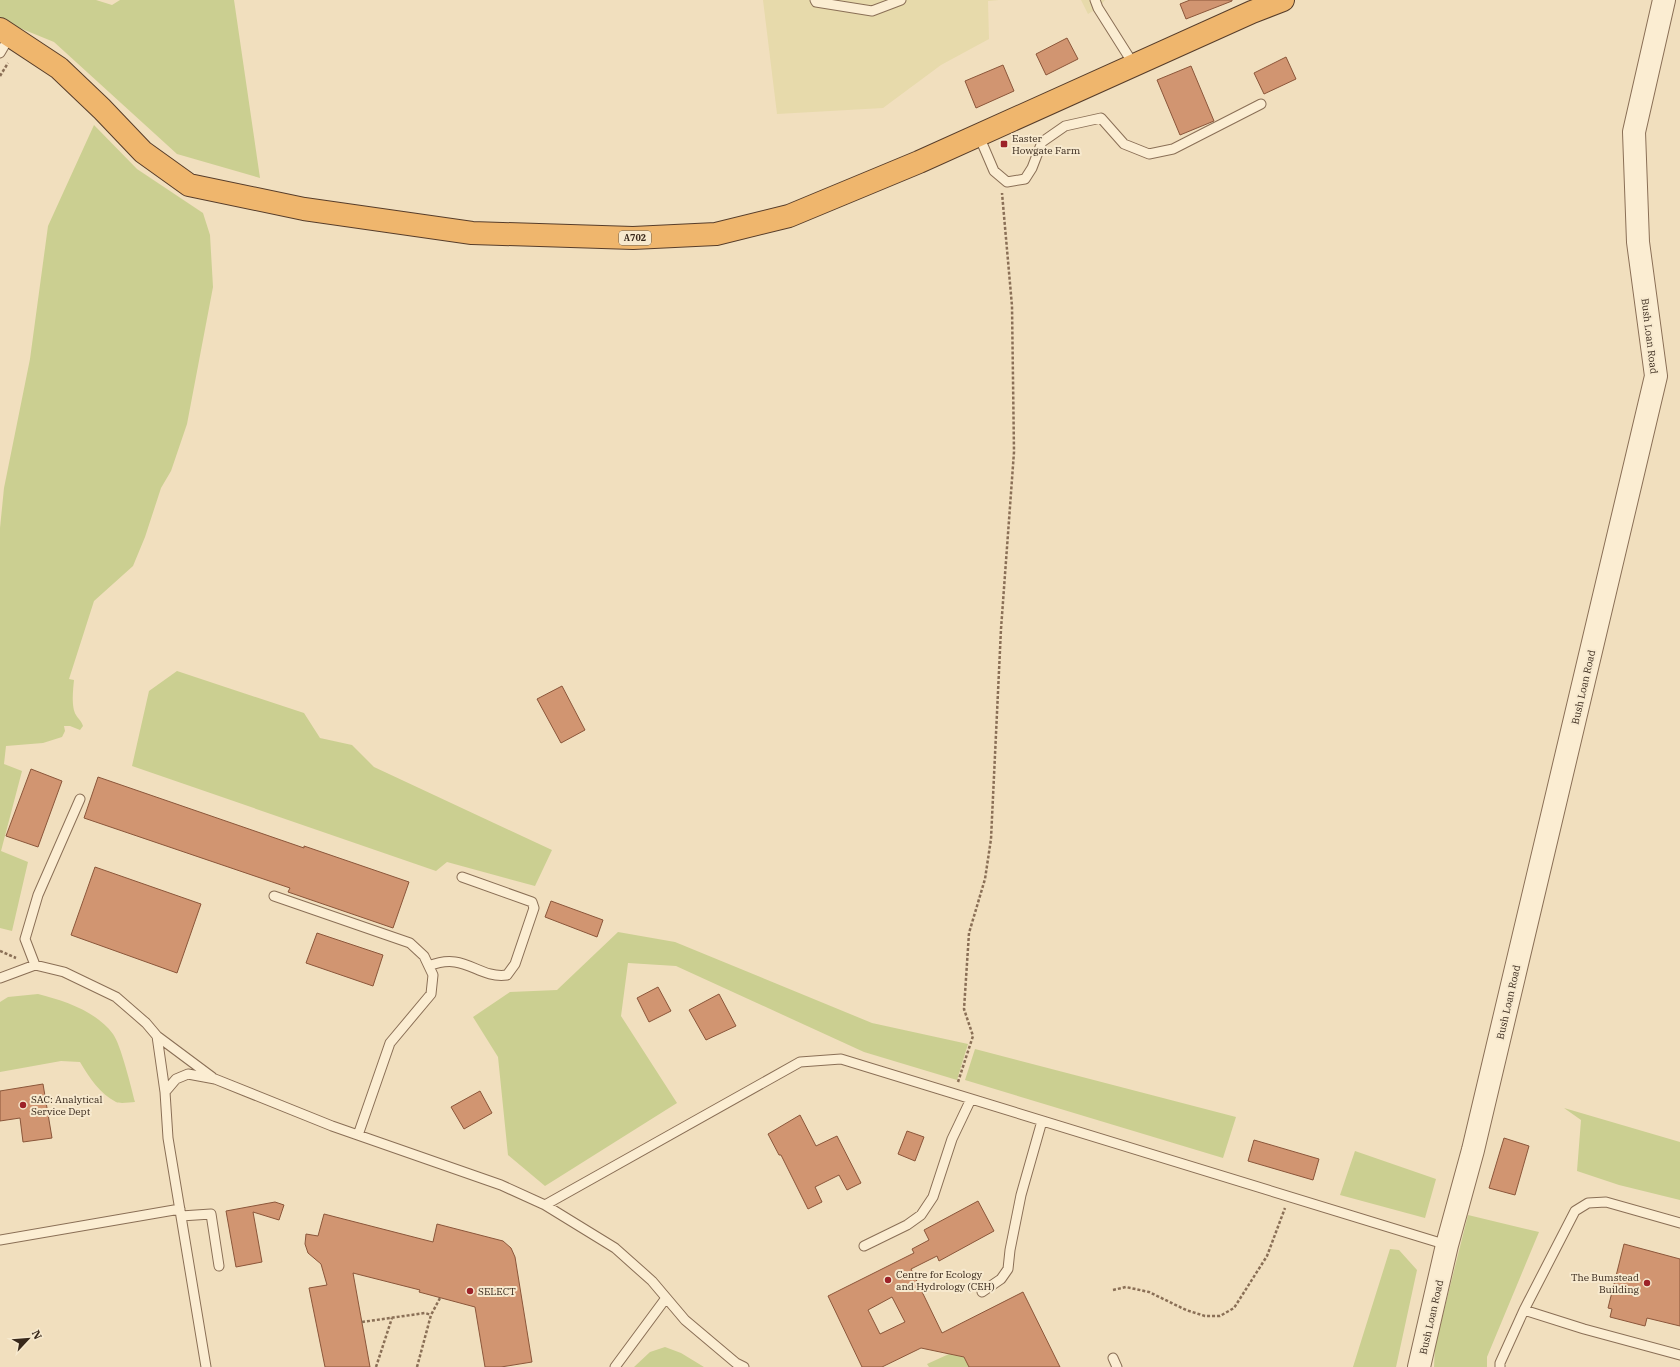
<svg xmlns="http://www.w3.org/2000/svg" width="1680" height="1367" font-family="'IBM Plex Serif',serif">
  <rect width="100%" height="100%" fill="#f1dfbe"/>
  <!-- farmland -->
  <path fill="#e7daab" d="M763,0h236l-11,1 1,38 -48,26 -58,43 -106,6z
    M1081,0h24l-7,8 -10,6z"/>
  <!-- green -->
  <path fill="#cbcf91" d="M0,0h96l16,5 8,-5h114l26,178 -83,-24 -123,-112 -54,-22z
    M94,125l43,44 66,44 7,22 3,52 -26,137 -16,47 -10,17 -16,49 -12,29 -39,35 -25,78 5,1c-1,10 -3,27 2,35 3,5 5,5 7,11l-3,4 -10,-4h-6l1,5 -3,6 -19,6 -37,3 -2,18 18,7 -21,80 27,11 -16,69 -12,-3v-400l4,-40 26,-129 18,-133z
    M177,671l127,42 16,25 32,7 22,22 178,83 -17,36 -88,-24 -11,9 -304,-105 17,-75z
    M618,932l57,10 197,81 96,21 -11,36 -93,-28 -188,-86 -48,-3 -7,53 56,87 -132,83 -37,-31 -10,-98 -25,-40 37,-25 47,-2z
    M38,994c27,7 58,17 75,40 8,11 18,53 22,68 -5,0 -14,2 -19,0 -16,-8 -27,-25 -36,-40l-19,-1 -61,11v-70l8,-5z
    M975,1049l261,68 -13,41 -258,-78z
    M1564,1108l116,34v58l-61,-15 -42,-14 4,-51z
    M1355,1151l81,28 -11,39 -85,-23z
    M1468,1215l71,17 -52,125v10h-53l1,-21z
    M1390,1249l9,1 18,20 -21,97h-43z
    M665,1347l16,6 23,14h-70l16,-15z
    M949,1354l15,3 5,10h-40l-2,-3z"/>
  <!-- building -->
  <path fill="#d19571" stroke="#8b563a" fill-rule="evenodd" d="M1190,0h42v1l-46,18 -6,-15z
    M1067,38l11,21 -32,16 -10,-21z
    M1286,57l10,22 -32,15 -10,-21z
    M1003,65l11,26 -38,17 -11,-27z
    M1191,66l23,55 -34,14 -23,-55z
    M562,686l23,44 -24,13 -24,-44z
    M31,769l31,12 -24,66 -32,-11z
    M98,777l206,71v-2l105,36 -16,46 -105,-36 2,-4 -206,-70z
    M95,867l106,37 -24,69 -106,-38z
    M551,901l52,19 -6,17 -52,-20z
    M317,933l66,22 -10,31 -67,-23z
    M658,987l13,24 -22,11 -12,-24z
    M719,994l17,32 -30,14 -17,-30z
    M43,1084l9,54 -29,4 -3,-24 -20,3v-30z
    M480,1091l12,22 -28,16 -13,-22z
    M800,1115l16,31 21,-10 24,47 -14,7 -8,-15 -24,12 7,15 -14,7 -27,-54h-2l-11,-21z
    M907,1131l17,6 -9,24 -17,-7z
    M1504,1138l25,8 -14,49 -26,-7z
    M1254,1140l65,19 -6,21 -65,-19z
    M978,1201l16,30 -55,30 -2,-5 -26,13 31,64 81,-41 37,75h-91l-5,-10 -43,-9 -39,19h-20l-34,-71 86,-43 -2,-4 17,-9 -5,-10zM892,1297l13,25 -25,12 -12,-24z
    M275,1202l9,3 -5,15 -26,-8 9,50 -26,5 -10,-56z
    M324,1214l109,28 4,-18 66,17 8,7 4,9 17,105 -31,5h-16l-10,-60 -56,-15 1,-2 -67,-17 17,94h-45l-16,-79 18,-3 -6,-21 -13,-11 -3,-9 1,-10 12,2z
    M1624,1244l56,15v67l-33,-8 -2,8 -35,-9 2,-8 -4,-1z"/>
  <g fill="none" stroke-linecap="round" stroke-linejoin="round">
    <!-- service casing -->
    <g stroke="#8a6f56" stroke-width="11">
      <path id="service" d="M815,0l1,2 56,9 29,-11
        M1095,0l3,8 36,57
        M0,53l10,-17
        M979,136l15,35 13,11 18,-3 7,-11 10,-26 23,-16 36,-8 23,26 25,10 24,-5 88,-45
        M274,896l136,47 14,13 9,19 -2,19 -41,49 -32,92
        M35,965l-10,-26 13,-44 42,-96
        M429,966c36,-15 48,13 78,9l8,-11 19,-56 -2,-6 -70,-25
        M0,978l35,-13 29,7 52,25 30,26 11,13 8,56
        M157,1036l55,41
        M545,1205l255,-143 41,-3 606,186
        M181,1216l30,-2 8,52
        M0,1240l180,-31
        M864,1246l43,-21 14,-10 12,-18 19,-58 19,-40
        M982,1292l19,-13 7,-10 2,-19 11,-55 21,-74
        M1524,1310l60,19 96,26
        M1113,1358l4,9
        M206,1367l-38,-229 -3,-46 11,-13 12,-5 27,5 117,47 169,59 44,20 70,43 37,33 33,39 51,43 8,4
        M615,1367l51,-69
        M1500,1367v-4l24,-53 51,-99 13,-8 18,-1 74,21"/>
    </g>
    <!-- tertiary casing -->
    <g stroke="#8a6f56" stroke-width="24">
      <path id="tertiary" d="M1419,1367l28,-122 26,-95 183,-774 -18,-134 -4,-110 30,-132"/>
    </g>
    <!-- trunk casing -->
    <g stroke="#573d2a" stroke-width="24">
      <path id="trunk" d="M0,29l59,39 43,41 41,43 46,33 115,24 168,24 161,5 83,-4 73,-18 130,-54 333,-150 31,-12"/>
    </g>
    <!-- path -->
    <path stroke="#8a6f56" stroke-width="2.5" stroke-dasharray="3 2" stroke-linecap="butt" d="M0,76l8,-13
      M0,951l16,7
      M958,1082l15,-46 -9,-27 5,-76 16,-54 6,-40 10,-210 13,-177 -2,-146 -10,-113
      M1113,1290l13,-3 23,5 37,18 19,6h15l14,-8 33,-52 18,-48
      M362,1322l63,-9 6,2
      M376,1367l16,-49
      M417,1367l14,-52 9,-17"/>
    <!-- service -->
    <use href="#service" stroke="#fbedd2" stroke-width="9"/>
    <!-- tertiary -->
    <use href="#tertiary" stroke="#fbedd2" stroke-width="22"/>
    <!-- trunk -->
    <use href="#trunk" stroke="#efb66d" stroke-width="22"/>
  </g>
  <!-- markers -->
  <g fill="#9d2229" stroke="#f7e9ce" stroke-width="1.5">
    <rect x="1000" y="140" width="8" height="8" rx="2"/>
    <circle cx="23" cy="1105" r="4"/>
    <circle cx="888" cy="1280" r="4"/>
    <circle cx="1647" cy="1283" r="4"/>
    <circle cx="470" cy="1291" r="4"/>
  </g>
  <g text-anchor="middle" stroke-width="4" stroke-linejoin="round" paint-order="stroke">
    <!-- shield labels -->
    <rect fill="#f7e9ce" stroke="#716251" stroke-width="1" x="619" y="231" width="32" height="14" rx="3"/>
    <g font-size="9" font-weight="bold" fill="#38281b">
      <text x="635" y="241">A702</text>
    </g>
    <!-- poi labels -->
    <g font-size="10" fill="#38281b" stroke="#f7e9ce" text-anchor="start">
      <text x="1012" y="142">Easter<tspan x="1012" dy="12">Howgate Farm</tspan></text>
      <text x="31" y="1103">SAC: Analytical<tspan x="31" dy="12">Service Dept</tspan></text>
      <text x="896" y="1278">Centre for Ecology<tspan x="896" dy="12">and Hydrology (CEH)</tspan></text>
      <text x="1639" y="1281" text-anchor="end">The Bumstead<tspan x="1639" dy="12">Building</tspan></text>
      <text x="478" y="1295">SELECT</text>
    </g>
    <!-- street labels -->
    <g font-size="10" fill="#38281b" stroke="#f7e9ce">
      <text transform="translate(1650 336) rotate(83)" y="4">Bush Loan Road</text>
      <text transform="translate(1583 687) rotate(-77)" y="4">Bush Loan Road</text>
      <text transform="translate(1508 1002) rotate(-77)" y="4">Bush Loan Road</text>
      <text transform="translate(1431 1317) rotate(-77)" y="4">Bush Loan Road</text>
    </g>
  </g>
  <!-- north arrow -->
  <g transform="translate(28 1339) rotate(64)" stroke="#f7e9ce" stroke-width="3" paint-order="stroke">
  <path d="M0-3L7 15L0 10L-7 15Z" fill="#38281b"/>
  <text y="-6" font-size="11" font-weight="bold" text-anchor="middle" fill="#38281b">N</text>
  </g>
</svg>
